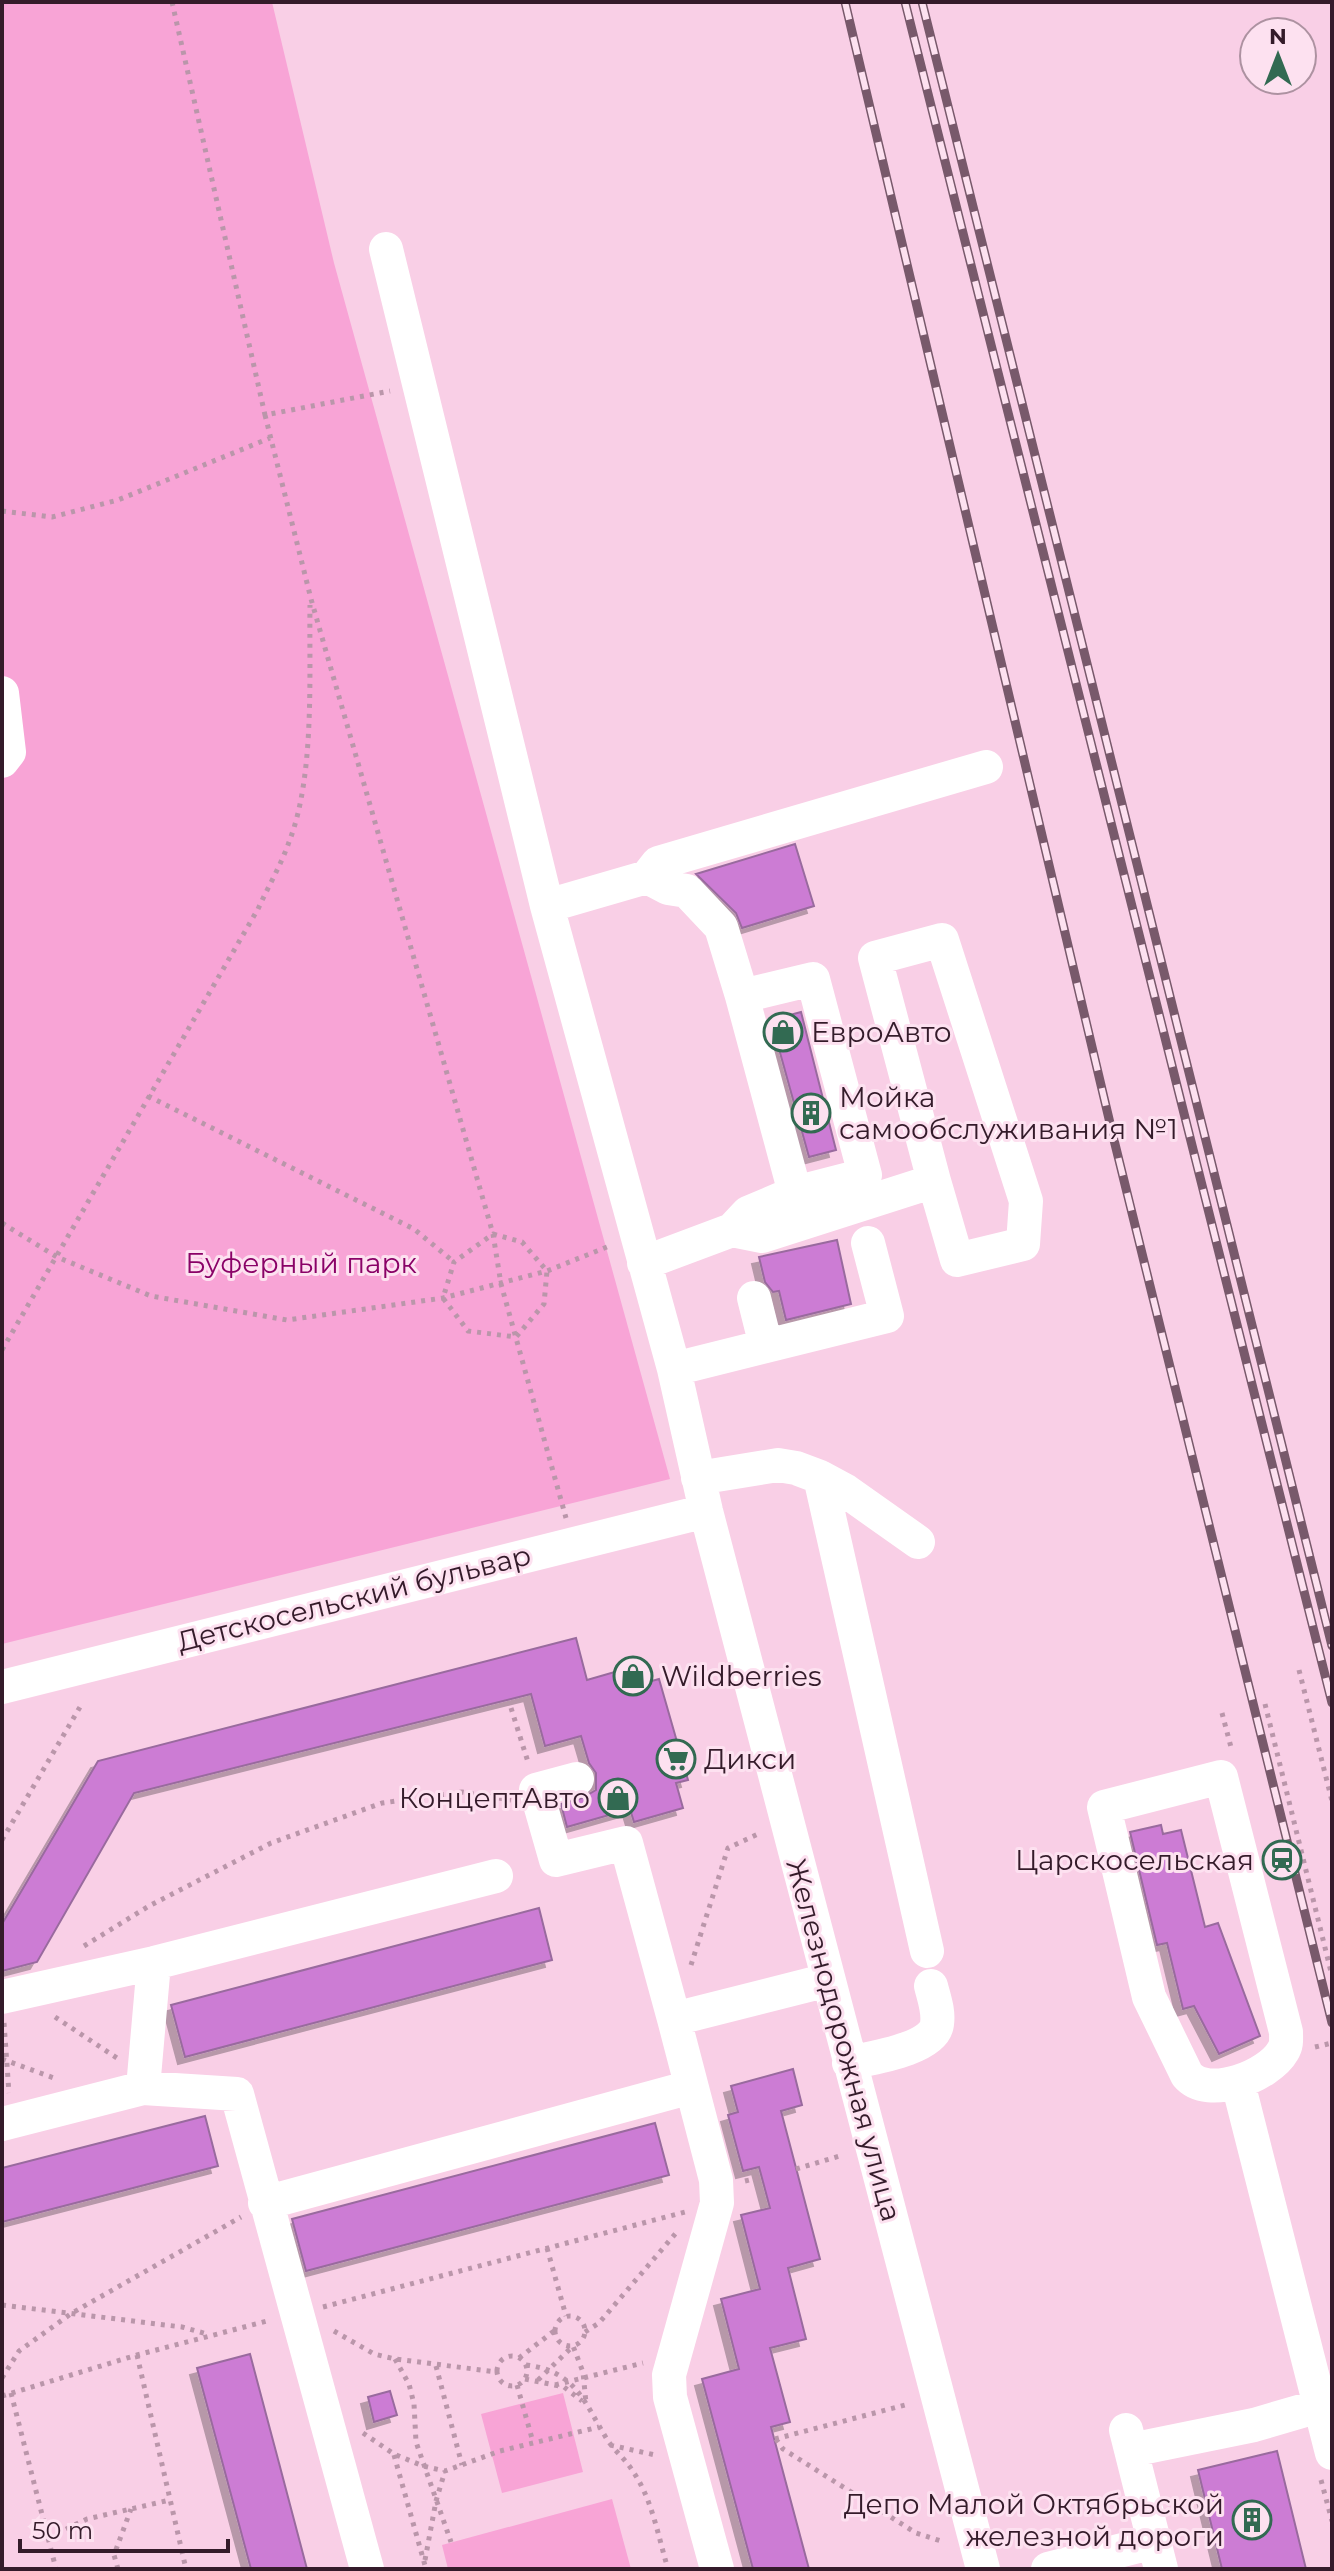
<svg xmlns="http://www.w3.org/2000/svg" width="1334" height="2571" font-family="Montserrat,sans-serif">
  <defs>
    <filter id="shadow"><feDropShadow dx="-7" dy="7" stdDeviation="0" flood-color="#0004"/></filter>
  </defs>
  <rect width="100%" height="100%" fill="#f9cfe6"/>
  <!-- park -->
  <path fill="#f8a4d6" d="M2,2h270l62,261 336,1216 -668,165z
    M563,2393l20,79 -81,21 -21,-79z
    M612,2499l19,70h-183l-6,-24z"/>
  <!-- building -->
  <path fill="#cc7cd4" stroke="#996b9e" stroke-width="2" filter="url(#shadow)" d="M795,844l19,62 -72,22 -6,-15 -40,-39z
    M801,1012l35,138 -27,7 -38,-137z
    M837,1240l14,64 -65,16 -7,-29 -6,1 -8,-10 -6,-25z
    M576,1638l11,42 45,-13 5,18 22,-6 29,101 -12,3 7,25 -49,14 -4,-13 -63,18 -6,-23 21,-6 14,-8v-17l-7,-10 -8,-27 -36,10 -14,-52 -397,99 -97,169 -35,9v-47l96,-163z
    M1161,1825l2,9 18,-4 24,97 13,-4 42,113 -41,18 -25,-48 -11,3 -16,-66 -10,2 -27,-113z
    M539,1908l13,52 -367,97 -14,-52z
    M793,2069l9,36 -21,6 39,148 -32,9 18,71 -36,9 20,74 -19,5 38,142h-56l-51,-190 37,-10 -18,-70 39,-10 -19,-74 29,-7 -11,-41 -16,4 -15,-56 10,-3 -7,-26z
    M205,2116l13,50 -216,56v-54z
    M655,2123l14,52 -363,96 -14,-52z
    M250,2354l29,109 28,106h-56l-54,-201z
    M390,2391l7,24 -23,7 -6,-25z
    M1277,2451l29,118h-84l-24,-99z"/>
  <g fill="none" stroke-linecap="round" stroke-linejoin="round">
    <!-- path -->
    <path stroke="#ba96aa" stroke-width="5" stroke-dasharray="4 6" stroke-linecap="butt" d="M172,2l93,413 125,-24
      M265,415l46,184 182,635 8,50 65,234
      M2,511l50,6 66,-17 152,-62
      M148,1096l266,133 40,33
      M2,1223l55,34 94,39 136,24 156,-22 104,-27 65,-26
      M493,1234l29,8 25,29 -3,33 -28,33 -48,-6 -25,-33 11,-36z
      M2,1350l256,-441c10,-22 23,-44 31,-67 26,-66 20,-166 21,-237
      M1299,1670l33,131
      M1265,1704l67,272
      M511,1708l17,54
      M1222,1713l10,38
      M2,1840l78,-133
      M84,1946l65,-40 122,-63 111,-40 80,-11 49,8
      M691,1965l37,-117 30,-14
      M55,2017l62,41
      M4,2023l5,70
      M1315,2047l17,-4
      M2,2059l52,19
      M796,2169l47,-14
      M745,2181l17,-4
      M547,2248l19,68
      M2,2305l180,22 25,7
      M323,2307l362,-95
      M555 2331a15 15 0 1 1 30 0a15 15 0 1 1-30 0Z
      M334,2331l40,23 21,5 102,13
      M585,2332l14,-9 77,-90
      M137,2355l49,214
      M497 2371a15 15 0 1 1 30 0a15 15 0 1 1-30 0Z
      M519,2358l35,-27
      M395,2359l14,25 5,20 2,38 35,100
      M526,2365c50,6 58,37 82,76 7,10 17,18 24,29 20,28 26,66 36,99
      M436,2366l26,99
      M2,2378l17,-27 53,-38 169,-96
      M525,2379l39,8 18,14
      M538,2380l35,-34 10,26 3,31
      M517,2385l16,57
      M555,2385l88,-22
      M11,2393l45,176
      M2,2396l135,-41 134,-35
      M363,2433l31,21 29,12 22,5 55,-20 99,-24
      M775,2439l134,-35
      M776,2439l7,10 133,84 28,9
      M610,2445l45,10
      M394,2455l32,114
      M1321,2480l11,41
      M48,2538l39,-19 83,-19
      M425,2560l11,-59 9,-30
      M118,2569l-4,-14 17,-46"/>
    <!-- minor -->
    <path stroke="#fff" stroke-width="34" d="M386,249l161,657 127,463 32,142 277,1058
      M2,693l7,59 -7,9
      M647,877l21,11 19,3 34,36 21,69
      M547,906l100,-29 11,-14 328,-96
      M732,1230l30,6 172,-55 -59,-223 67,-18 84,261 -3,43 -66,16 -23,-79
      M644,1263l88,-33 16,-17 47,-20 70,-18 -52,-196 -71,17 53,197
      M754,1298l12,48
      M674,1369l213,-53 -19,-73
      M820,1477l26,14 72,51
      M698,1478l80,-13 18,3 24,9 107,474
      M2,1687l704,-176
      M1221,1777l65,255c0,7 1,13 -3,19 -14,25 -75,49 -96,24l-38,-78 -45,-190z
      M577,1779l-41,11 20,70 70,-17 48,176
      M2,1997l152,-34 342,-87
      M849,2063c22,-5 85,-14 88,-39 2,-13 -3,-26 -6,-38
      M1238,2083l94,370
      M143,2088l11,-125
      M2,2124l141,-36 94,6 130,475
      M265,2203l426,-116
      M1126,2430l35,139
      M1131,2450l123,-25 65,-19
      M717,2569l-47,-172 -1,-22 48,-172 -1,-23 -42,-161 154,-39
      M1048,2569l106,-27"/>
    <!-- rail casing -->
    <g stroke="#78596b" stroke-width="9">
      <path id="rail" d="M845,2l269,1138 218,883
        M905,2l427,1701
        M922,2l410,1644"/>
    </g>
    <!-- rail -->
    <use href="#rail" stroke="#fde1f0" stroke-width="6" stroke-dasharray="18" stroke-linecap="butt"/>
  </g>
  <!-- icons -->
  <defs>
    <g id="shop-ring" transform="scale(2)"><circle r="9.5" fill="#fde1f0" stroke="#326a52" stroke-width="1.5"/><path d="M-5-2.5h2.3a2.7 3.5 0 0 1 5.4 0H5L5.5 6h-11ZM-1.5-2.5h3a1.5 2.3 0 0 0-3 0Z" fill="#326a52"/></g>
    <g id="building-ring" transform="scale(2)"><circle r="9.5" fill="#fde1f0" stroke="#326a52" stroke-width="1.5"/><path d="M-4-6H4V6H1V3H-1V6H-4ZM-2.5-4.3h1.7v1.8h-1.7ZM.8-4.3h1.7v1.8H.8ZM-2.5-1h1.7V.8h-1.7ZM.8-1h1.7V.8H.8Z" fill="#326a52"/></g>
    <g id="supermarket-ring" transform="scale(2)"><circle r="9.5" fill="#fde1f0" stroke="#326a52" stroke-width="1.5"/><path d="M-6-5.5h2.5l.6 2H6L4.5 2H-2.5L-4.4-4H-6ZM-1.5 3.2a1.3 1.3 0 1 0 .1 0ZM3 3.2a1.3 1.3 0 1 0 .1 0Z" fill="#326a52"/></g>
    <g id="station-ring" transform="scale(2)"><circle r="9.5" fill="#fde1f0" stroke="#326a52" stroke-width="1.5"/><path d="M-3-6H3Q5-6 5-4V2Q5 4 3 4L4.5 6H3L1.5 4h-3L-3 6H-4.5L-3 4Q-5 4-5 2V-4Q-5-6-3-6ZM-3.5-4v3h7v-3ZM-3.5 1v1.5H-2V1ZM2 1v1.5H3.5V1Z" fill="#326a52"/></g>
  </defs>
  <g fill-rule="evenodd">
    <use href="#shop-ring" x="783" y="1032"/>
    <use href="#building-ring" x="811" y="1113"/>
    <use href="#shop-ring" x="633" y="1676"/>
    <use href="#supermarket-ring" x="676" y="1759"/>
    <use href="#shop-ring" x="618" y="1798"/>
    <use href="#station-ring" x="1282" y="1860"/>
    <use href="#building-ring" x="1252" y="2520"/>
  </g>
  <g text-anchor="middle" stroke-width="6" stroke-linejoin="round" paint-order="stroke">
    <!-- poi labels -->
    <g font-size="28" fill="#341b2a" stroke="#fde1f0" text-anchor="start">
      <text x="811" y="1042">ЕвроАвто</text>
      <text x="839" y="1107">Мойка<tspan x="839" dy="32">самообслуживания №1</tspan></text>
      <text x="661" y="1686">Wildberries</text>
      <text x="704" y="1769">Дикси</text>
      <text x="590" y="1808" text-anchor="end">КонцептАвто</text>
      <text x="1254" y="1870" text-anchor="end">Царскосельская</text>
      <text x="1224" y="2514" text-anchor="end">Депо Малой Октябрьской<tspan x="1224" dy="32">железной дороги</tspan></text>
    </g>
    <!-- park labels -->
    <g font-size="28" fill="#8a0267" stroke="#fde1f0">
      <text x="301" y="1273">Буферный парк</text>
    </g>
    <!-- street labels -->
    <g font-size="28" fill="#341b2a" stroke="#fde1f0">
      <text transform="translate(354 1598) rotate(-14)" y="10">Детскосельский бульвар</text>
      <text transform="translate(844 2040) rotate(75)" y="10">Железнодорожная улица</text>
    </g>
  </g>
  <!-- border -->
  <rect width="1334" height="2571" fill="none" stroke="#341b2a" stroke-width="8"/>
  <!-- north arrow -->
  <g transform="translate(1278 56)"><circle r="38" fill="#fde1f0" stroke="#ad92a1" stroke-width="2"/>
  <path d="M0-6L14 30L0 20L-14 30Z" fill="#326a52"/>
  <text y="-12" font-size="22" font-weight="bold" text-anchor="middle" fill="#341b2a">N</text>
  </g>
  <!-- scale -->
  <path d="M20 2539v12h208v-12" fill="none" stroke="#341b2a" stroke-width="4"/>
  <text x="32" y="2539" font-size="24" fill="#341b2a" stroke="#fde1f0" stroke-width="6" paint-order="stroke">50 m</text>
</svg>
